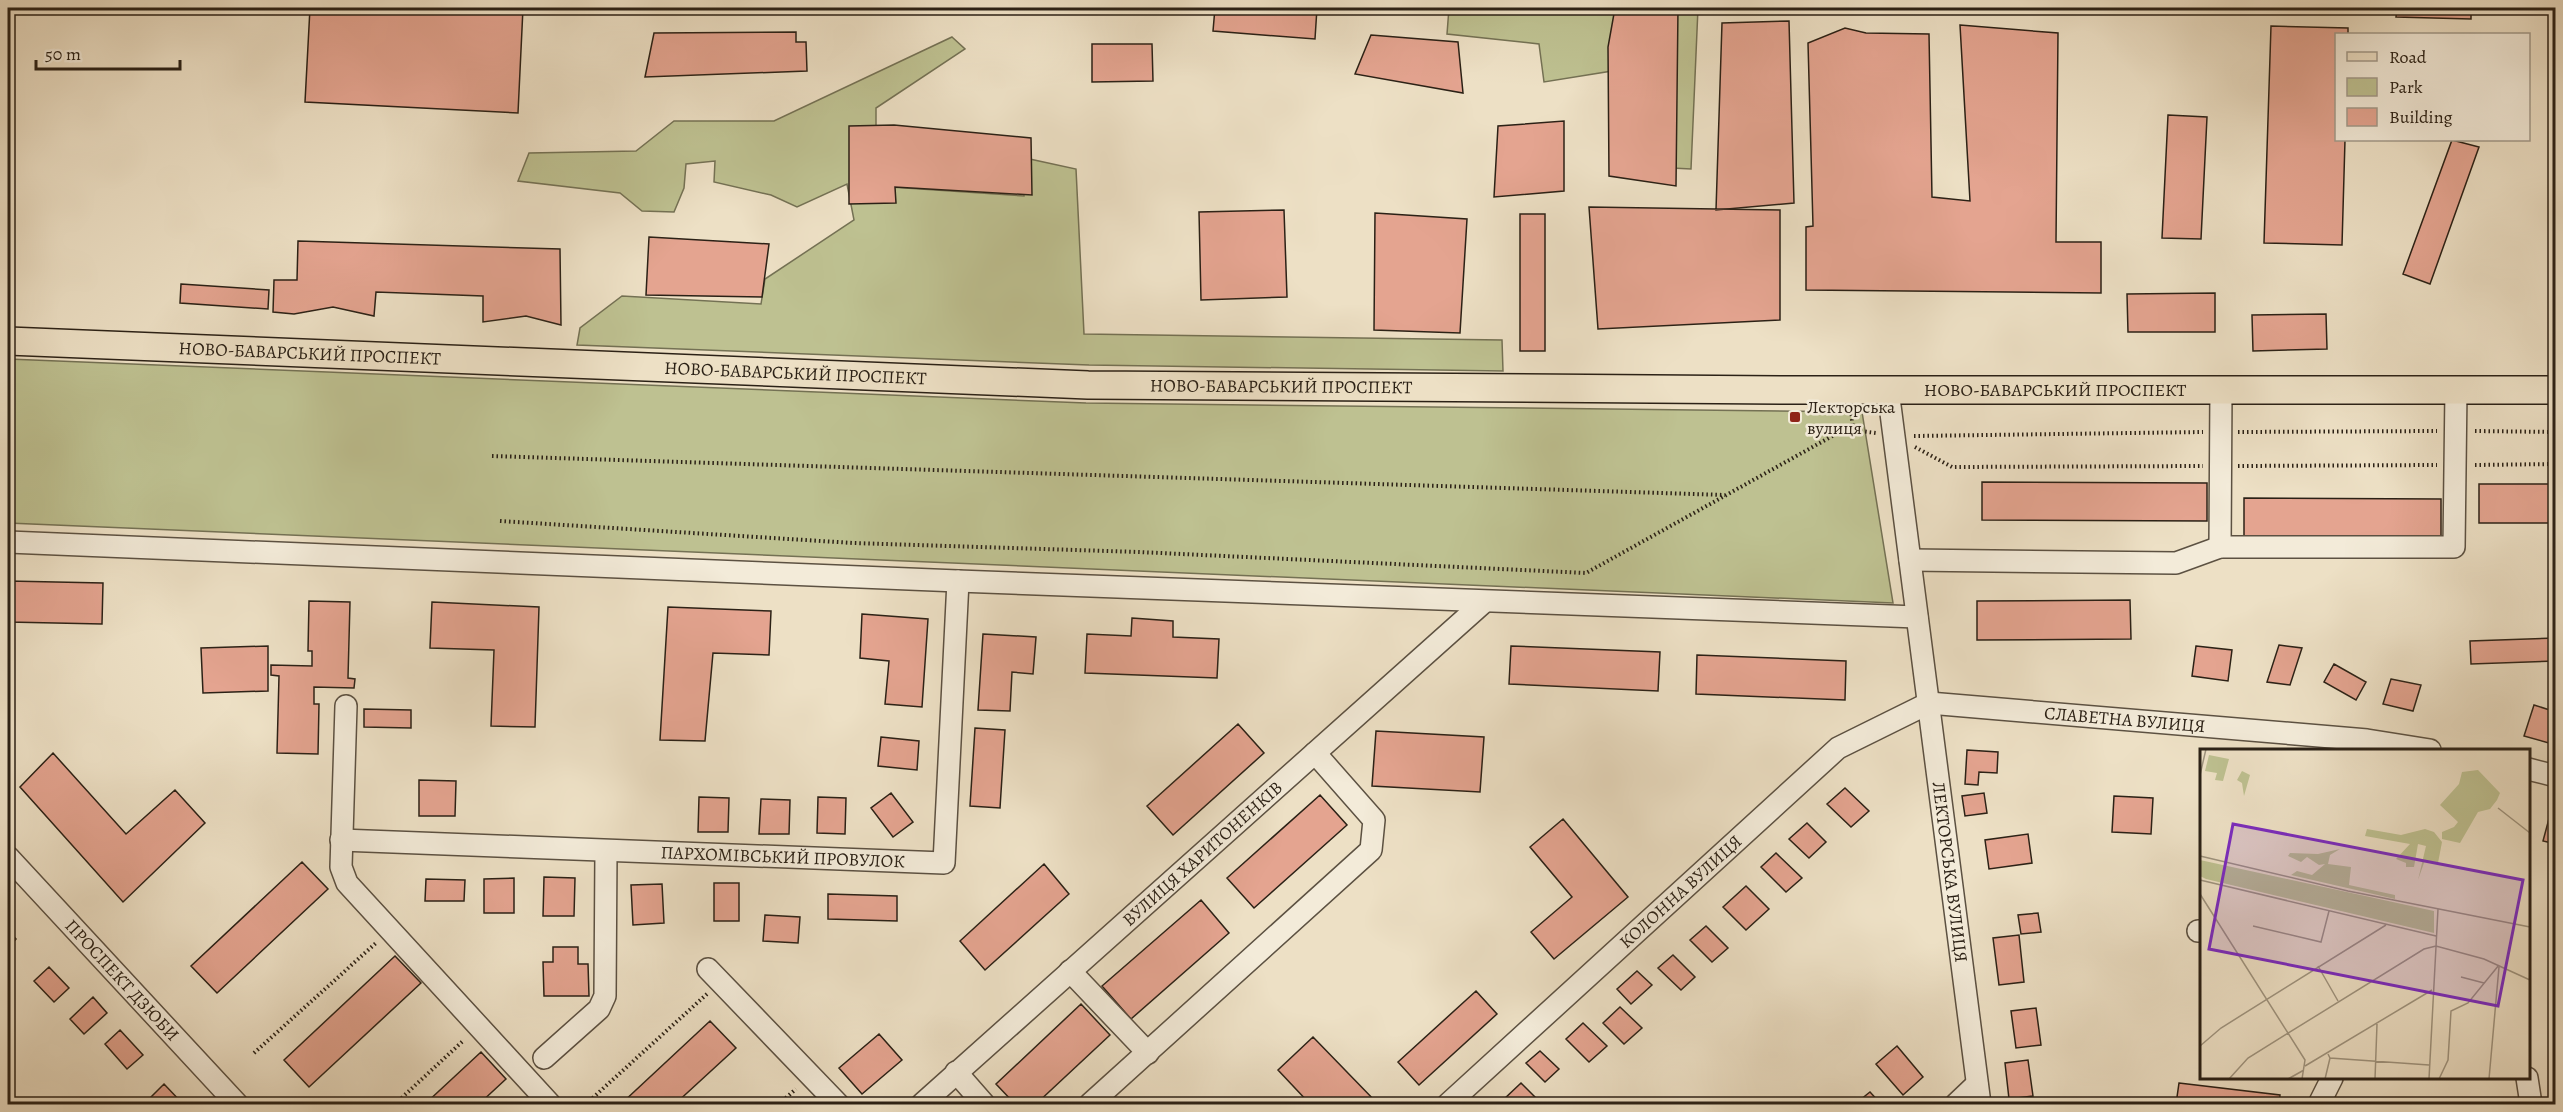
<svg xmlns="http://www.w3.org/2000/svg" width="2563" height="1112" font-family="Alegreya,serif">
  <rect width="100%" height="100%" fill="#ede0c5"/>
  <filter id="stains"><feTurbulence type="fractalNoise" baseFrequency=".00333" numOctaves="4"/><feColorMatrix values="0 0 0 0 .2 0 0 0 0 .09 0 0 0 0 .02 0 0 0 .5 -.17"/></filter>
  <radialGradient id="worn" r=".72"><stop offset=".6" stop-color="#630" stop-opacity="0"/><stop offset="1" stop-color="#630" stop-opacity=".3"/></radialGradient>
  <!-- green -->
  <path fill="#bec191" stroke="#747154" stroke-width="1.5" d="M1449,8h172l-3,62 -74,12 -5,-38 -92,-10z
    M1677,8h21l-7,161 -19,-1z
    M952,37l13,12 -89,59v78l148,10 1,-38 51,11 8,165 418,6 1,31 -414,-6 -512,-20 3,-17 42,-32 139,8 4,-25 89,-59 -7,-36 -50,23 -26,-12 -57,-13 1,-21 -29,3 -2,24 -10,24 -32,-1 -22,-18 -102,-12 11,-28 107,-2 38,-30h100z
    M8,359l1078,44 776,9 31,191 -1885,-80z"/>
  <!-- building -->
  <path fill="#e4a490" stroke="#2b2116" stroke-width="1.5" d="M310,8h213l-5,105 -213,-11z
    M1215,8h102l-2,31 -102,-8z
    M1615,8h63l-2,178 -67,-10 -1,-129z
    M2397,8h74v11l-75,-2z
    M1789,21l5,182 -78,7 6,-187z
    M1960,25l98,8 -2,209h45v51l-295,-3v-63l7,-1 -5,-183 37,-15 21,5 63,1 3,163 38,4z
    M2271,26l77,2v6h-12v106h9l-3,105 -78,-2z
    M796,32v10h10l1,29 -162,6 9,-44z
    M1371,35l87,7 5,51 -108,-19z
    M1092,44h60l1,37 -61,1z
    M2168,115l39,2 -6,122 -39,-1z
    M1564,121v70l-70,6 4,-71z
    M894,125l137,13 1,57 -137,-8 1,16 -47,1v-78z
    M2452,140l27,7 -49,137 -27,-10z
    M1589,207l191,3v110l-182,9z
    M1284,210l3,87 -86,3 -2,-88z
    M1375,213l92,6 -7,114 -86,-3z
    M1520,214h25v137h-25z
    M649,237l120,7 -7,53 -116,-2z
    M298,241l262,8 1,76 -35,-9 -43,6v-26l-107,-4 -2,24 -41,-9 -39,7 -21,-2 1,-32h23z
    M181,284l88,6 -1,19 -88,-6z
    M2215,293v39h-87l-1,-38z
    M2326,314l1,35 -74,2 -1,-36z
    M1982,482l225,1v38l-225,-1z
    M2479,484h77v39h-77z
    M2244,498l197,1v39l-197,-1z
    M8,581l95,2 -1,41 -94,-2z
    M2130,600l1,39 -154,1v-39z
    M309,601l41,1 -2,76 7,1 -1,9 -40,-1v17h5l-1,50 -41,-1 2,-77 -8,-1v-10l41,1v-15h-4z
    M432,602l107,5 -4,120 -44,-1 3,-76 -64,-2z
    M668,607l103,4 -2,44 -56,-2 -8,88 -45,-1z
    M862,614l66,5 -6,88 -37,-3 4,-43 -29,-3z
    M1132,618l41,3v16l46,2 -2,39 -132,-5 2,-39 44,2z
    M983,634l53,3 -3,37 -21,-2 -2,39 -32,-1z
    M2556,638v23l-85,3 -1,-23z
    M2279,645l23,3 -12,37 -23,-3z
    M268,646v45l-65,2 -2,-45z
    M1511,646l149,6 -2,39 -149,-7z
    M2196,646l36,4 -4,31 -36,-5z
    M1697,655l149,6 -1,39 -149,-6z
    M2334,664l32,18 -10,18 -32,-18z
    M2391,679l30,6 -8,26 -30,-7z
    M2534,705l22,7v33l-32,-9z
    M364,709l47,1v18l-47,-1z
    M1238,724l26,29 -91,82 -26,-29z
    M975,728l30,2 -5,78 -30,-2z
    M1376,731l108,6 -4,55 -108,-6z
    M881,737l38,4 -2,29 -39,-4z
    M1967,750l31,2 -1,21 -18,-1 -1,13 -13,-1z
    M53,753l73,81 49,-44 30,33 -82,79 -103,-115z
    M419,780l37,1 -1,35h-36z
    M1845,788l24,23 -18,16 -24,-23z
    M891,793l22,29 -20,15 -22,-29z
    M1984,793l3,20 -22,3 -3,-20z
    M1320,795l27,30 -93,83 -27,-30z
    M2114,796l39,2 -2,36 -39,-2z
    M699,797l30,1 -1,34h-30z
    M818,797l28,1 -1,36 -28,-1z
    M761,799l29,1 -1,34h-30z
    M2551,811l5,1v32l-13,-3z
    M1563,819l65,78 -74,62 -23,-27 41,-35 -42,-50z
    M1807,823l19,19 -17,16 -20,-19z
    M2028,834l4,29 -43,6 -4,-29z
    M1776,853l26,25 -16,14 -25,-25z
    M302,862l26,27 -111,104 -26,-27z
    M1044,864l25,30 -84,76 -25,-29z
    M544,877l31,1 -1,38h-31z
    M514,878v35h-30v-34z
    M426,879l39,1 -1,21h-39z
    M714,883h25v38h-25z
    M662,884l2,39 -31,2 -2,-40z
    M1746,886l23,23 -23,21 -23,-23z
    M828,894l69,2v25l-69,-2z
    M1201,900l28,33 -98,86 -29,-33z
    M2038,913l3,19 -20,2 -3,-19z
    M765,915l35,2 -2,26 -35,-2z
    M1706,926l22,22 -16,14 -22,-22z
    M8,930l8,9 -8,9z
    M2019,935l5,47 -25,3 -6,-47z
    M2550,945h6v24h-3z
    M553,947h25v17h10l1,32h-45l-1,-34h10z
    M1673,955l22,22 -14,13 -23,-22z
    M395,956l26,27 -112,104 -25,-27z
    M49,967l20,21 -15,14 -20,-21z
    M1637,971l15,14 -21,19 -14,-15z
    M1476,991l21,23 -78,71 -21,-23z
    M93,997l14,16 -23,21 -14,-15z
    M1081,1004l29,31 -74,69h-21l-19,-20z
    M1620,1007l22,21 -18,16 -21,-21z
    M2036,1008l5,37 -25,3 -5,-37z
    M710,1021l26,27 -61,56h-54z
    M1583,1023l24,23 -18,16 -23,-23z
    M120,1030l23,25 -16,14 -22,-25z
    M879,1034l23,26 -40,34 -23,-26z
    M1313,1037l65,67h-68l-32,-34z
    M1897,1046l26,31 -20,18 -27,-31z
    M1540,1051l19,18 -14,13 -19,-19z
    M481,1052l25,27 -27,25h-54z
    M2028,1060l5,36 -24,3 -4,-36z
    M1521,1083l16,16 -5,5h-28l-3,-2z
    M2179,1083l101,12 -1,9h-103z
    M164,1084l19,20h-29l-5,-5z
    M1870,1092l11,12h-26z"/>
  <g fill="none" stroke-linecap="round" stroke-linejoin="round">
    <!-- minor casing -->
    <g stroke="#5c5142" stroke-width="24">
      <g id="minor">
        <path id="s1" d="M1888,390l92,714"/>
        <path d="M8,542l950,39 959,36"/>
        <path d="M2220,547l1,-158"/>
        <path d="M1910,560l266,3 44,-16h234l2,-157"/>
        <path d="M346,706l-5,161 6,16 203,221"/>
        <path d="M2528,769l28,7"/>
        <path id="s2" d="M341,840l603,23 14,-282"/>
        <path id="s3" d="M8,857l229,247"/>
        <path d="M2198,931h4"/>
        <path d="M708,969l130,135"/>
        <path d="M1070,971l78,82"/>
        <path d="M544,1058l55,-49 6,-13 1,-145"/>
        <path d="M956,1072l28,32"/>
        <path d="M2527,1078l4,26"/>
        <path id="s4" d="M922,1104l562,-502"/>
        <path d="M1090,1104l281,-254 3,-30 -59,-67"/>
        <path id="s5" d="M1448,1104l390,-356 91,-45 438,37 63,10"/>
        <path d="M1956,1104l21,-20"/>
        <path d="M2319,1104l13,-26"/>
      </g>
    </g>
    <!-- major casing -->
    <g stroke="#2b2116" stroke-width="30">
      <g id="major">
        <path id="s6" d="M8,341l1080,44 703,5h765"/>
      </g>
    </g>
    <!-- path -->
    <path stroke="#2b2116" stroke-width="4" stroke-dasharray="1.5 3" stroke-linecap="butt" d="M1851,410l2,20
      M2475,431l81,1
      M2238,432l199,-1
      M1914,436l289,-4
      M1915,447l37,20 251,-1
      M492,456l1233,39
      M2475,465l81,-1
      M2238,466l199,-1
      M500,521l353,22 286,9 447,21 259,-144 31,4
      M254,1053l122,-110
      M8,1091l4,13
      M395,1104l69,-64
      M586,1104l121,-110
      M779,1104l17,-15"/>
    <!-- minor -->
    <use href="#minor" stroke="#f3ebd9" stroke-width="21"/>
    <!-- major -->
    <use href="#major" stroke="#ede0c5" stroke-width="27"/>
  </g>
  <!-- markers -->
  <rect fill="#8f2418" stroke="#f3ebd9" stroke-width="2" x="1789" y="411" width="12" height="12" rx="3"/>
  <g text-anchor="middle" stroke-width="5" stroke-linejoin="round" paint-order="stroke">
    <!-- street labels -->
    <g font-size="18" fill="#2b2116" stroke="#f3ebd9">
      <text dy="6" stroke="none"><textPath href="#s6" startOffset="302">НОВО-БАВАРСЬКИЙ ПРОСПЕКТ</textPath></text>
      <text dy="6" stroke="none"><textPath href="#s6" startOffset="788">НОВО-БАВАРСЬКИЙ ПРОСПЕКТ</textPath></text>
      <text dy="6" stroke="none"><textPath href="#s6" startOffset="1274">НОВО-БАВАРСЬКИЙ ПРОСПЕКТ</textPath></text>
      <text dy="6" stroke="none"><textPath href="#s6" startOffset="2048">НОВО-БАВАРСЬКИЙ ПРОСПЕКТ</textPath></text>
      <text dy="6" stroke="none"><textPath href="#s5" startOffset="826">СЛАВЕТНА ВУЛИЦЯ</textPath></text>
      <text dy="6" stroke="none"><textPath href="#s4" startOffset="376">ВУЛИЦЯ ХАРИТОНЕНКІВ</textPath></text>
      <text dy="6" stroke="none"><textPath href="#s2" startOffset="442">ПАРХОМІВСЬКИЙ ПРОВУЛОК</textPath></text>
      <text dy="6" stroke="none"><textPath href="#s1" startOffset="486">ЛЕКТОРСЬКА ВУЛИЦЯ</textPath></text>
      <text dy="6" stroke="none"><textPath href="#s5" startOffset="315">КОЛОННА ВУЛИЦЯ</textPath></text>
      <text dy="6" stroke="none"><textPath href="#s3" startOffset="168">ПРОСПЕКТ ДЗЮБИ</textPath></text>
    </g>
    <!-- poi labels -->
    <g font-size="18" fill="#2b2116" stroke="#f3ebd9" text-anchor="start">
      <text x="1807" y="413">Лекторська<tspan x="1807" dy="21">вулиця</tspan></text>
    </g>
  </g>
  <!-- overview -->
  <g transform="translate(2200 749)">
    <rect width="330" height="330" fill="#ede0c5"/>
    <path d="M9,6l20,4 -6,22 -8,-1 2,-7 -12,-2zM278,21l22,23 -3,7 -7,9 -12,3 -18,31 -18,-4v-7l12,-5 4,-5 -18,-17 19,-21 3,-12zM42,22l8,4 -6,21 -2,-13 -5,-3zM167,80l34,6 24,-6 9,3 8,10 -4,21 -13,-3 -7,20 8,-34 -8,-2 -4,23h-8v-4l-10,-4 14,-15 -45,-8zM140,100l-10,6 -2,9 23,3 -2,18 46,10v4l-104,-24 6,-4 15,4 13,-11 -6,1 -12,-8 -6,5 -13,-6 2,-3 28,1zM0,111l234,51v22l-228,-54 -6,-3z" fill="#bec191"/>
    <path fill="none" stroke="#9f947f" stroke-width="1.5" d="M0,26l6,-26M298,59l32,25M0,107l148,35 182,36M0,131l236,56M0,145l105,166 -3,19M53,177l68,16 8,-31M118,217l20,35M261,228l23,6M0,297l21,-18 165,-103M128,305l2,4 99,7M105,317l127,-76M29,330l19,-21 176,-109 12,-3 48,13 46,21M88,330l16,-9M125,330l5,-21M175,330l2,-55M229,330l9,-170M239,330l9,-19 3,-49 17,-8 31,-38M289,330l10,-112"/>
    <path fill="#7b2cbf" fill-opacity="0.15" stroke="#7b2cbf" stroke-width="3" d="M33,75l290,56 -25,126 -289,-57z"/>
    <rect width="330" height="330" fill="none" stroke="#2b2116" stroke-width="3"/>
  </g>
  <!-- margin -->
  <rect width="2563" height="1112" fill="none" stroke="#ede0c5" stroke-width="30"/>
  <rect x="9" y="9" width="2545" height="1094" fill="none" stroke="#2b2116" stroke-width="3"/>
  <rect x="15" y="15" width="2533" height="1082" fill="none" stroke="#2b2116" stroke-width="1.5"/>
  <!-- legend -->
  <rect x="2335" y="33" width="195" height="108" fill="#f3ebd9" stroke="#a39a8b" stroke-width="1.5"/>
  <rect x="2347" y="52" width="30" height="9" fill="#ede0c5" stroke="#a39a8b" stroke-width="1.5"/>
  <text x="2389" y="63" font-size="18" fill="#2b2116">Road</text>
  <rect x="2347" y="78" width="30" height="18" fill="#bec191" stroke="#a39a8b" stroke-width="1.5"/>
  <text x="2389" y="93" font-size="18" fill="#2b2116">Park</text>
  <rect x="2347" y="108" width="30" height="18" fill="#e4a490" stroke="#a39a8b" stroke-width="1.5"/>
  <text x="2389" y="123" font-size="18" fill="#2b2116">Building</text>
  <!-- scale -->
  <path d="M36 60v9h144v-9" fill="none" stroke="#2b2116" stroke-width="3"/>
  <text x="45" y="60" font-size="18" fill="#2b2116" stroke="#f3ebd9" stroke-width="4.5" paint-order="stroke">50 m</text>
  <rect width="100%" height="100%" filter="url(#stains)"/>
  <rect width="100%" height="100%" fill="url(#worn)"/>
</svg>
